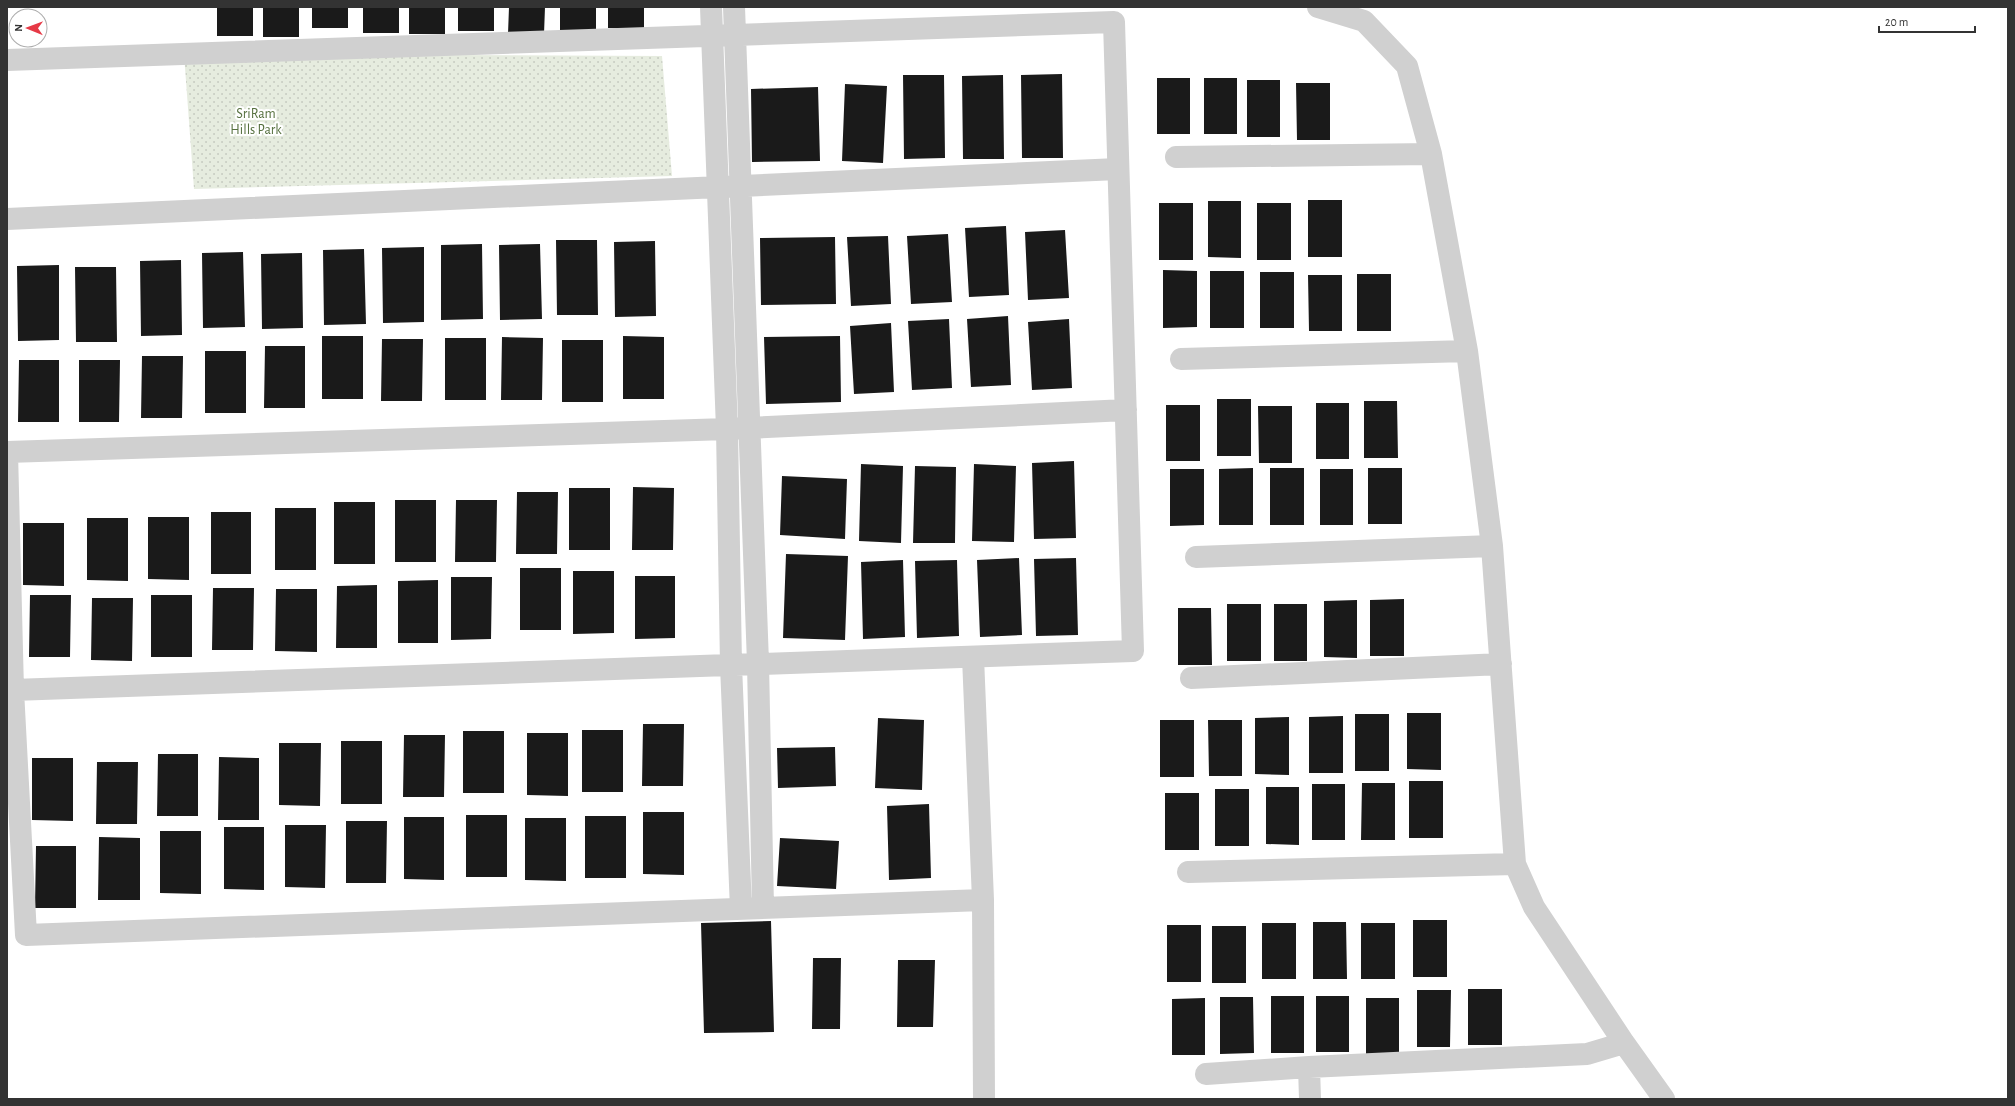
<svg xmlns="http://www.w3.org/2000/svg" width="2015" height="1106" font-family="'Alegreya Sans',sans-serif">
  <defs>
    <pattern id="park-dots" width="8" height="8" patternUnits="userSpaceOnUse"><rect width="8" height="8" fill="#e6ecdf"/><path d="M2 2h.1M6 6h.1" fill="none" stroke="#c6cbc0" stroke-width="1.8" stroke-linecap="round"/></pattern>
  </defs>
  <rect width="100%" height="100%" fill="#fff"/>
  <!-- park -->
  <path fill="url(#park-dots)" d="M184,54l478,2 10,120 -478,13z"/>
  <!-- building -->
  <path fill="#1a1a1a" d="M217,7h36v29h-36z
    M263,7h36v30h-36z
    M312,7h36v21h-36z
    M363,7h36v26h-36z
    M409,7h36v27h-36z
    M458,7h36v24h-36z
    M509,7h36l-1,27h-36z
    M560,7h36v28h-36z
    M608,7h36v22l-36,-1z
    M1062,74l1,84h-41l-1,-83z
    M903,75h41l1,83 -41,1z
    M1003,75l1,84h-41l-1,-83z
    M1157,78h33v56h-33z
    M1204,78h33v56h-33z
    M1247,80h33v57h-33z
    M1296,83h34v57h-33z
    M845,84l42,2 -4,77 -41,-2z
    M818,87l2,74 -68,1 -1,-73z
    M1308,200h34v57h-34z
    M1208,201h33v57l-33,-1z
    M1159,203h34v57h-34z
    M1257,203h34v57h-34z
    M1006,226l3,69 -40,2 -4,-69z
    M1065,230l4,68 -41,2 -3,-68z
    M948,234l4,68 -41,2 -4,-68z
    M888,236l3,68 -40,2 -4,-69z
    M835,237l1,67 -75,1 -1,-67z
    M556,240h41l1,75h-41z
    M655,241l1,75 -41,1 -1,-75z
    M482,244l1,75 -42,1v-75z
    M540,244l2,75 -42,1 -1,-75z
    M424,247v75l-41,1 -1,-75z
    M364,249l2,75 -42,1 -1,-75z
    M243,252l2,75 -42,1 -1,-75z
    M302,253l1,75 -41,1 -1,-75z
    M181,260l1,75 -41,1 -1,-75z
    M59,265v75l-41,1 -1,-75z
    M75,267h41l1,75h-41z
    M1163,270l34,1v56l-34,1z
    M1210,271h34v57h-34z
    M1260,272h34v56h-34z
    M1357,274h34v57h-34z
    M1308,275h34v56h-33z
    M1008,316l3,69 -40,2 -4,-68z
    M949,319l3,69 -40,2 -4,-69z
    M1069,319l3,69 -40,2 -4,-68z
    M891,323l3,69 -40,2 -4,-68z
    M322,336h41v63h-41z
    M623,336l41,1v62h-41z
    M840,336l1,66 -75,2 -2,-67z
    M502,337l41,1 -1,62h-41z
    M445,338h41v62h-41z
    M382,339h41l-1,62h-41z
    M562,340h41v62h-41z
    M265,346h40v62h-41z
    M205,351h41v62h-41z
    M142,356h41l-1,62h-41z
    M19,360h40v62h-41z
    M79,360h41l-1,62h-40z
    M1217,399h34v57h-34z
    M1364,401h33l1,57h-34z
    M1316,403h33v56h-33z
    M1166,405h34v56h-34z
    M1258,406h34v57h-33z
    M1074,461l2,77 -42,1 -2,-76z
    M861,464l42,2 -2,77 -42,-2z
    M974,464l42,2 -2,76 -42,-1z
    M915,466l41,1 -1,76h-42z
    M1253,468v57h-34v-56z
    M1270,468h34v57h-34z
    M1368,468h34v56h-34z
    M1170,469h34v56l-34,1z
    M1320,469h33v56h-33z
    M782,476l65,3 -2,60 -65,-4z
    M633,487l41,1 -1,62h-41z
    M569,488h41v62h-41z
    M517,492h41l-1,62h-41z
    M395,500h41v62h-41z
    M456,500h41l-1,62h-41z
    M334,502h41v62h-41z
    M275,508h41v62h-41z
    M211,512h40v62h-40z
    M148,517h41v63l-41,-1z
    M87,518h41v63l-41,-1z
    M23,523h41v63l-41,-1z
    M786,554l62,2 -3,84 -62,-2z
    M1019,558l3,77 -42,2 -3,-77z
    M1076,558l2,77 -42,1 -2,-77z
    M903,560l2,77 -42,2 -2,-77z
    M957,560l2,76 -42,2 -2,-77z
    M520,568h41v62h-41z
    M573,571h41v62l-41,1z
    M635,576h40v62l-40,1z
    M451,577h41l-1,62 -40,1z
    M438,580v63h-40v-62z
    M377,585v63h-41l1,-62z
    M213,588h41l-1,62h-41z
    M276,589h41v63l-42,-1z
    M30,595h41l-1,62h-41z
    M151,595h41v62h-41z
    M92,598h41l-1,63 -41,-1z
    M1404,599v57h-34v-56z
    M1357,600v58l-33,-1v-56z
    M1227,604h34v57h-34z
    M1274,604h33v57h-33z
    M1178,608h33l1,57h-34z
    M1407,713h34v57l-34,-1z
    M1355,714h34v57h-34z
    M1343,716v57h-34v-56z
    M1289,717v58l-34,-1v-56z
    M878,718l46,2 -2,70 -47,-2z
    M1160,720h34v57h-34z
    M1208,720h34v56h-33z
    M643,724h41l-1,62h-41z
    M582,730h41v62h-41z
    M463,731h41v62h-41z
    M527,733h41v63l-41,-1z
    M404,735h41l-1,62h-41z
    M341,741h41v63h-41z
    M279,743h42l-1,63 -41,-1z
    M835,747l1,39 -58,2 -1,-40z
    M158,754h40v62h-41z
    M219,757l40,1v62h-41z
    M32,758h41v63l-41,-1z
    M97,762h41l-1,62h-41z
    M1409,781h34v57h-34z
    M1362,783h33v57h-34z
    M1312,784h33v56h-33z
    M1266,787h33v58l-33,-1z
    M1215,789h34v57h-34z
    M1165,793h34v57h-34z
    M929,804l2,74 -42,2 -2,-74z
    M643,812h41v63l-41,-1z
    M466,815h41v62h-41z
    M585,816h41v62h-41z
    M404,817h40v63l-40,-1z
    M525,818h41v63l-41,-1z
    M346,821h41l-1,62h-40z
    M285,825h41l-1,63 -40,-1z
    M224,827h40v63l-40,-1z
    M160,831h41v63l-41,-1z
    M99,837l41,1v62h-42z
    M780,838l59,3 -3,48 -59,-3z
    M36,846h40v62h-41z
    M1413,920h34v57h-34z
    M771,921l3,111 -70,1 -3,-110z
    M1313,922h33l1,57h-34z
    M1262,923h34v56h-34z
    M1361,923h34v56h-34z
    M1167,925h34v57h-34z
    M1212,926h34v57h-34z
    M813,958h28l-1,71h-28z
    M898,960h37l-2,67h-36z
    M1468,989h34v56h-34z
    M1417,990h34l-1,57h-33z
    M1271,996h33v57h-33z
    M1316,996h33v56h-33z
    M1220,997h33l1,56 -34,1z
    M1205,998v57h-33v-56z
    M1366,998h33v57h-33z"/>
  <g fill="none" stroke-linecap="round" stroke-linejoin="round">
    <!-- minor -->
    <path stroke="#d0d0d0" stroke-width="22" d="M711,7l16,422 4,236 10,244
      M734,7l24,656 5,244
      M1318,7l46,14 43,45 24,88 36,197 25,195 23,318 19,43 90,136 40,56
      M7,60l1107,-38 19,629 -1120,39
      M1176,157l255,-3
      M7,219l1111,-50
      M1181,359l286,-8
      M7,452l6,238 13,245 957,-35
      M7,452l720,-23 399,-19
      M1196,557l296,-11
      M973,657l10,243 1,199
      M1191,678l310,-14
      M1188,872l327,-8
      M1309,1067l1,32
      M1206,1074l103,-7 278,-13 37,-11"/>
  </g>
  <g text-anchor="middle" stroke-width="4" stroke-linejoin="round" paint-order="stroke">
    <!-- park labels -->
    <g font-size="14" fill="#56703f" stroke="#fff">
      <text x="256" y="118">SriRam<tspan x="256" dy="16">Hills Park</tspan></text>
    </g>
  </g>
  <!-- border -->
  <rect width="2015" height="1106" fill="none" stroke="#333333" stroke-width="16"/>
  <!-- north arrow -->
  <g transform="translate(28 28) rotate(271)"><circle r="19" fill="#ffffff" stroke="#adadad"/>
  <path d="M0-3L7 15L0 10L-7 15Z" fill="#e63946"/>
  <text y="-6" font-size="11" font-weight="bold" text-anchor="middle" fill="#333333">N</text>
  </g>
  <!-- scale -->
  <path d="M1879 26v6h96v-6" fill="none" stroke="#333333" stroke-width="2"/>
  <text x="1885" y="26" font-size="12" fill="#333333" stroke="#ffffff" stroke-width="3" paint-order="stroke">20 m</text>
</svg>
